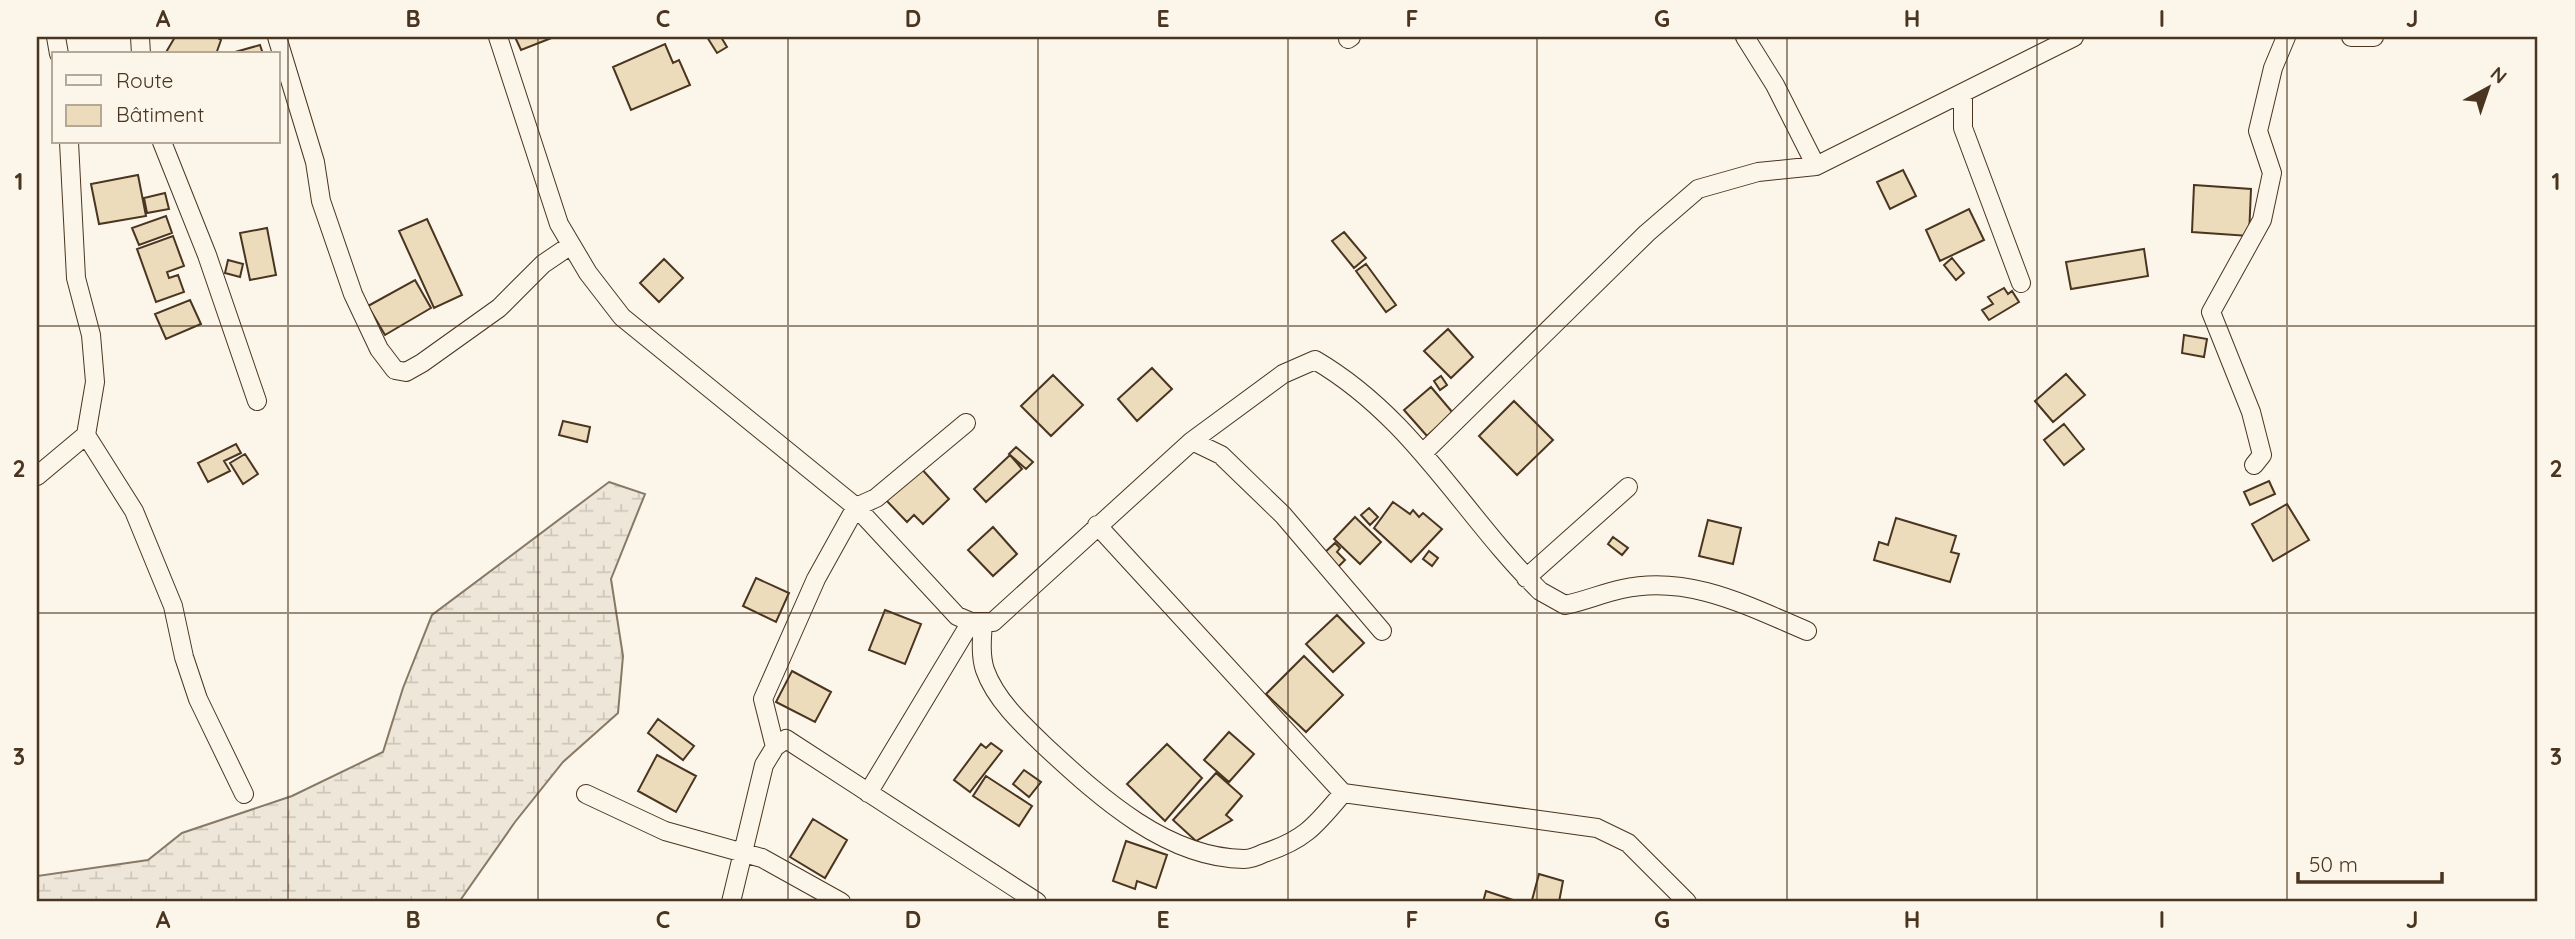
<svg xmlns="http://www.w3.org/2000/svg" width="2575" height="939" font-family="Quicksand,sans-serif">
  <defs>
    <pattern id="wetland-marsh" width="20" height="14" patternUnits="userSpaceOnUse" patternTransform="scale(1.75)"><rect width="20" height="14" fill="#ede6d9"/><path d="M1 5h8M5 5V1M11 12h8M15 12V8" fill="none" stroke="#cdc6ba"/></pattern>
  </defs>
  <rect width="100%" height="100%" fill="#fbf6e9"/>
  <!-- wetland -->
  <path fill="url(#wetland-marsh)" stroke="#887966" stroke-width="2" d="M609,482l36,12 -34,85 12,77 -5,57 -55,49 -48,60 -56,80h-422v-26l111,-16 34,-27 110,-37 91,-44 20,-64 29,-73z"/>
  <!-- building -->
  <path fill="#ecdcbc" stroke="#4a3520" stroke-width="2" d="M175,37h41l5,3 -5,14h-51z
    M515,37h39l-33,13z
    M707,37h14l6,10 -10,6z
    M665,44l8,19 6,-3 11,25 -59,25 -18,-43z
    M260,45l3,9h-35z
    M1903,170l13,26 -26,13 -13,-27z
    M138,175l8,41 -47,8 -8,-40z
    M2194,185l57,4 -2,47 -57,-4z
    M165,193l4,16 -22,4 -3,-15z
    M1969,209l15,31 -44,21 -14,-31z
    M166,216l6,17 -33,12 -7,-17z
    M427,219l35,76 -28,13 -35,-77z
    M267,228l9,47 -26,5 -10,-47z
    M1344,232l22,26 -12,10 -22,-27z
    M173,236l11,30 -17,6 2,6 9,-3 6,17 -28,10 -19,-53z
    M2144,249l4,27 -77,13 -5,-27z
    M1952,258l12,15 -8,7 -12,-15z
    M664,259l19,19 -24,24 -19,-19z
    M228,260l15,4 -3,13 -15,-4z
    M1366,264l30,41 -10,7 -30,-41z
    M415,280l16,28 -46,27 -17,-29z
    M2004,288l4,6 4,-3 7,11 -30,18 -7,-10 11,-6 -5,-7z
    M190,300l11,24 -35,15 -11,-25z
    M1448,329l25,28 -22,21 -27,-27z
    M2184,335l23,4 -3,18 -22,-4z
    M1152,368l20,21 -35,32 -19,-22z
    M2066,374l19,21 -32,27 -18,-21z
    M1053,375l30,30 -32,31 -30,-30z
    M1441,376l6,9 -7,5 -6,-9z
    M1431,387l22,26 -26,23 -23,-26z
    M1514,401l39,39 -36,35 -38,-39z
    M563,421l27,6 -3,15 -28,-7z
    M2064,424l20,25 -20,16 -20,-25z
    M236,444l5,9 -17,8 6,10 -22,11 -10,-19z
    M1016,447l17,15 -7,7 -17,-15z
    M245,454l13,20 -15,10 -13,-21z
    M1010,455l12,14 -36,33 -12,-13z
    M919,466l30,33 -26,25 -9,-9 -7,7 -23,-24z
    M2269,481l6,13 -25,11 -6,-13z
    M1393,502l17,12 3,-4 6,7 4,-4 19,16 -31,33 -37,-34z
    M2287,504l22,36 -36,21 -21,-37z
    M1369,508l9,9 -8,8 -9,-10z
    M1355,517l26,25 -21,22 -26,-25z
    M1896,518l60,18 -5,16 8,2 -9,28 -76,-22 5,-18 9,3z
    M1708,520l33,8 -8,36 -34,-8z
    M993,527l24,27 -24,22 -25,-26z
    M1613,537l15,11 -6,7 -14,-11z
    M1335,543l5,5 -3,4 8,8 -8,8 -14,-14z
    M1429,551l9,7 -6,8 -9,-7z
    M756,578l33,15 -13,29 -33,-16z
    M885,610l36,14 -16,40 -36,-14z
    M1337,615l27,28 -31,29 -27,-28z
    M1304,656l39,39 -37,37 -40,-38z
    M792,671l39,21 -16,30 -39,-20z
    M658,719l36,27 -11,14 -35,-27z
    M1229,732l25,22 -25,28 -25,-22z
    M991,743l11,8 -32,41 -16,-12 27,-36 5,4z
    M1167,744l35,34 -37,43 -38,-37z
    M657,755l39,21 -20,36 -38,-21z
    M1024,770l17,12 -12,15 -16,-13z
    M1216,773l26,23 -16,19 6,5 -36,21 -23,-21z
    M986,776l46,30 -13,20 -46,-30z
    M813,819l34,21 -22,38 -35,-21z
    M1126,841l41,14 -11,33 -19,-7 -2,8 -22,-8z
    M1539,874l24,7 -4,21 -27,-2z
    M1486,891l33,11h-36z"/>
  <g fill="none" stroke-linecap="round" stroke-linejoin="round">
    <!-- street casing -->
    <g stroke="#4a3520" stroke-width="20">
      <path id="street" d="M56,37l3,17
        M140,37l1,17
        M277,37l38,125 6,39 32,93 26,55 16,21 11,2 16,-9 77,-55 44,-44 28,-19
        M498,37l61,187 29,49 34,44 234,190 101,109 14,6h22l199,-181 91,-67 32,-14c99,58 147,154 225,231l25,14c20,-4 38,-12 57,-16 66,-15 126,17 185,42
        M1745,37l30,48 41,81
        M2351,37h23
        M1348,39l3,-2
        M1963,93v35l58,155
        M162,142l45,113 50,146
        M86,435l48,76 39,95 11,51 14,42 46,95
        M1192,441l29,14 62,60 99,116
        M1424,452l223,-219 51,-44 60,-17 58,-6 258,-129
        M2254,465l8,-10 -11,-43 -40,-100 51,-92 10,-47 -14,-42 15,-63 13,-31
        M37,476l49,-41 9,-53 -4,-47 -15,-57 -7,-136
        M1097,525l246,268 254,35 31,15 59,59
        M1526,578l102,-91
        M983,622c-1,15 -3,33 2,48 11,31 40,57 63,79 53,49 119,109 196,110 6,0 14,-3 20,-6 41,-13 52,-28 79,-60
        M775,747l-12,-48 53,-120 40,-72 20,-9 90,-75
        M868,793l103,-171
        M586,794l79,37 97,27 79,44
        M731,902l33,-137 11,-18 11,-8 251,163"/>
    </g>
    <!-- street -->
    <use href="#street" stroke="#fbf6e9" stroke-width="18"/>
  </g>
  <!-- grid -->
  <path fill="none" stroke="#4a3520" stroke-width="2" stroke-opacity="0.55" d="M288,37v865M538,37v865M788,37v865M1038,37v865M1288,37v865M1537,37v865M1787,37v865M2037,37v865M2287,37v865M37,326h2501M37,613h2501"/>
  <!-- border -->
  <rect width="2575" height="939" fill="none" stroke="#fbf6e9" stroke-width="77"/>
  <!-- legend -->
  <rect x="52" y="52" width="228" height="91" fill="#fbf6e9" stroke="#b4a999" stroke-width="2"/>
  <rect x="66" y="75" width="35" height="10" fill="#fbf6e9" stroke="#b4a999" stroke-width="2"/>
  <text x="116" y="88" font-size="21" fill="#4a3520">Route</text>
  <rect x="66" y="105" width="35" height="21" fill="#ecdcbc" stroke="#b4a999" stroke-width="2"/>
  <text x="116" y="122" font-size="21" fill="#4a3520">Bâtiment</text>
  <!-- north arrow -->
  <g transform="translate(2488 88) rotate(40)" stroke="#fbf6e9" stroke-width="5" paint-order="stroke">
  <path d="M0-5L12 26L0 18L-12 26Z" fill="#4a3520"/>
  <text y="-10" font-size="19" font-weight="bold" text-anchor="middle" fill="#4a3520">N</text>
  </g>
  <!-- scale -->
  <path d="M2298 872v10h144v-10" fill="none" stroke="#4a3520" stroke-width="3.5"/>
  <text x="2309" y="872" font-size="21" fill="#4a3520" stroke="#fbf6e9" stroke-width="5" paint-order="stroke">50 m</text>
  <rect x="38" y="38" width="2498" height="862" fill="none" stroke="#4a3520" stroke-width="2.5"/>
  <g font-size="23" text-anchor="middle" font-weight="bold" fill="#4a3520">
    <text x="163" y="27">A</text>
    <text x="413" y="27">B</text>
    <text x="663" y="27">C</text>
    <text x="913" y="27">D</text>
    <text x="1163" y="27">E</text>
    <text x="1412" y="27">F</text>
    <text x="1662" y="27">G</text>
    <text x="1912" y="27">H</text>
    <text x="2162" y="27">I</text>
    <text x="2412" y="27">J</text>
    <text x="19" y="190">1</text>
    <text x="2556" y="190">1</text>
    <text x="19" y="477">2</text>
    <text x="2556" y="477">2</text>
    <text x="19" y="765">3</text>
    <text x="2556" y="765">3</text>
    <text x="163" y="928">A</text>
    <text x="413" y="928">B</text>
    <text x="663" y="928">C</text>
    <text x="913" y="928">D</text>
    <text x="1163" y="928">E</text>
    <text x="1412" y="928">F</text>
    <text x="1662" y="928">G</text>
    <text x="1912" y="928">H</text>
    <text x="2162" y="928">I</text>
    <text x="2412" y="928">J</text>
  </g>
</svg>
